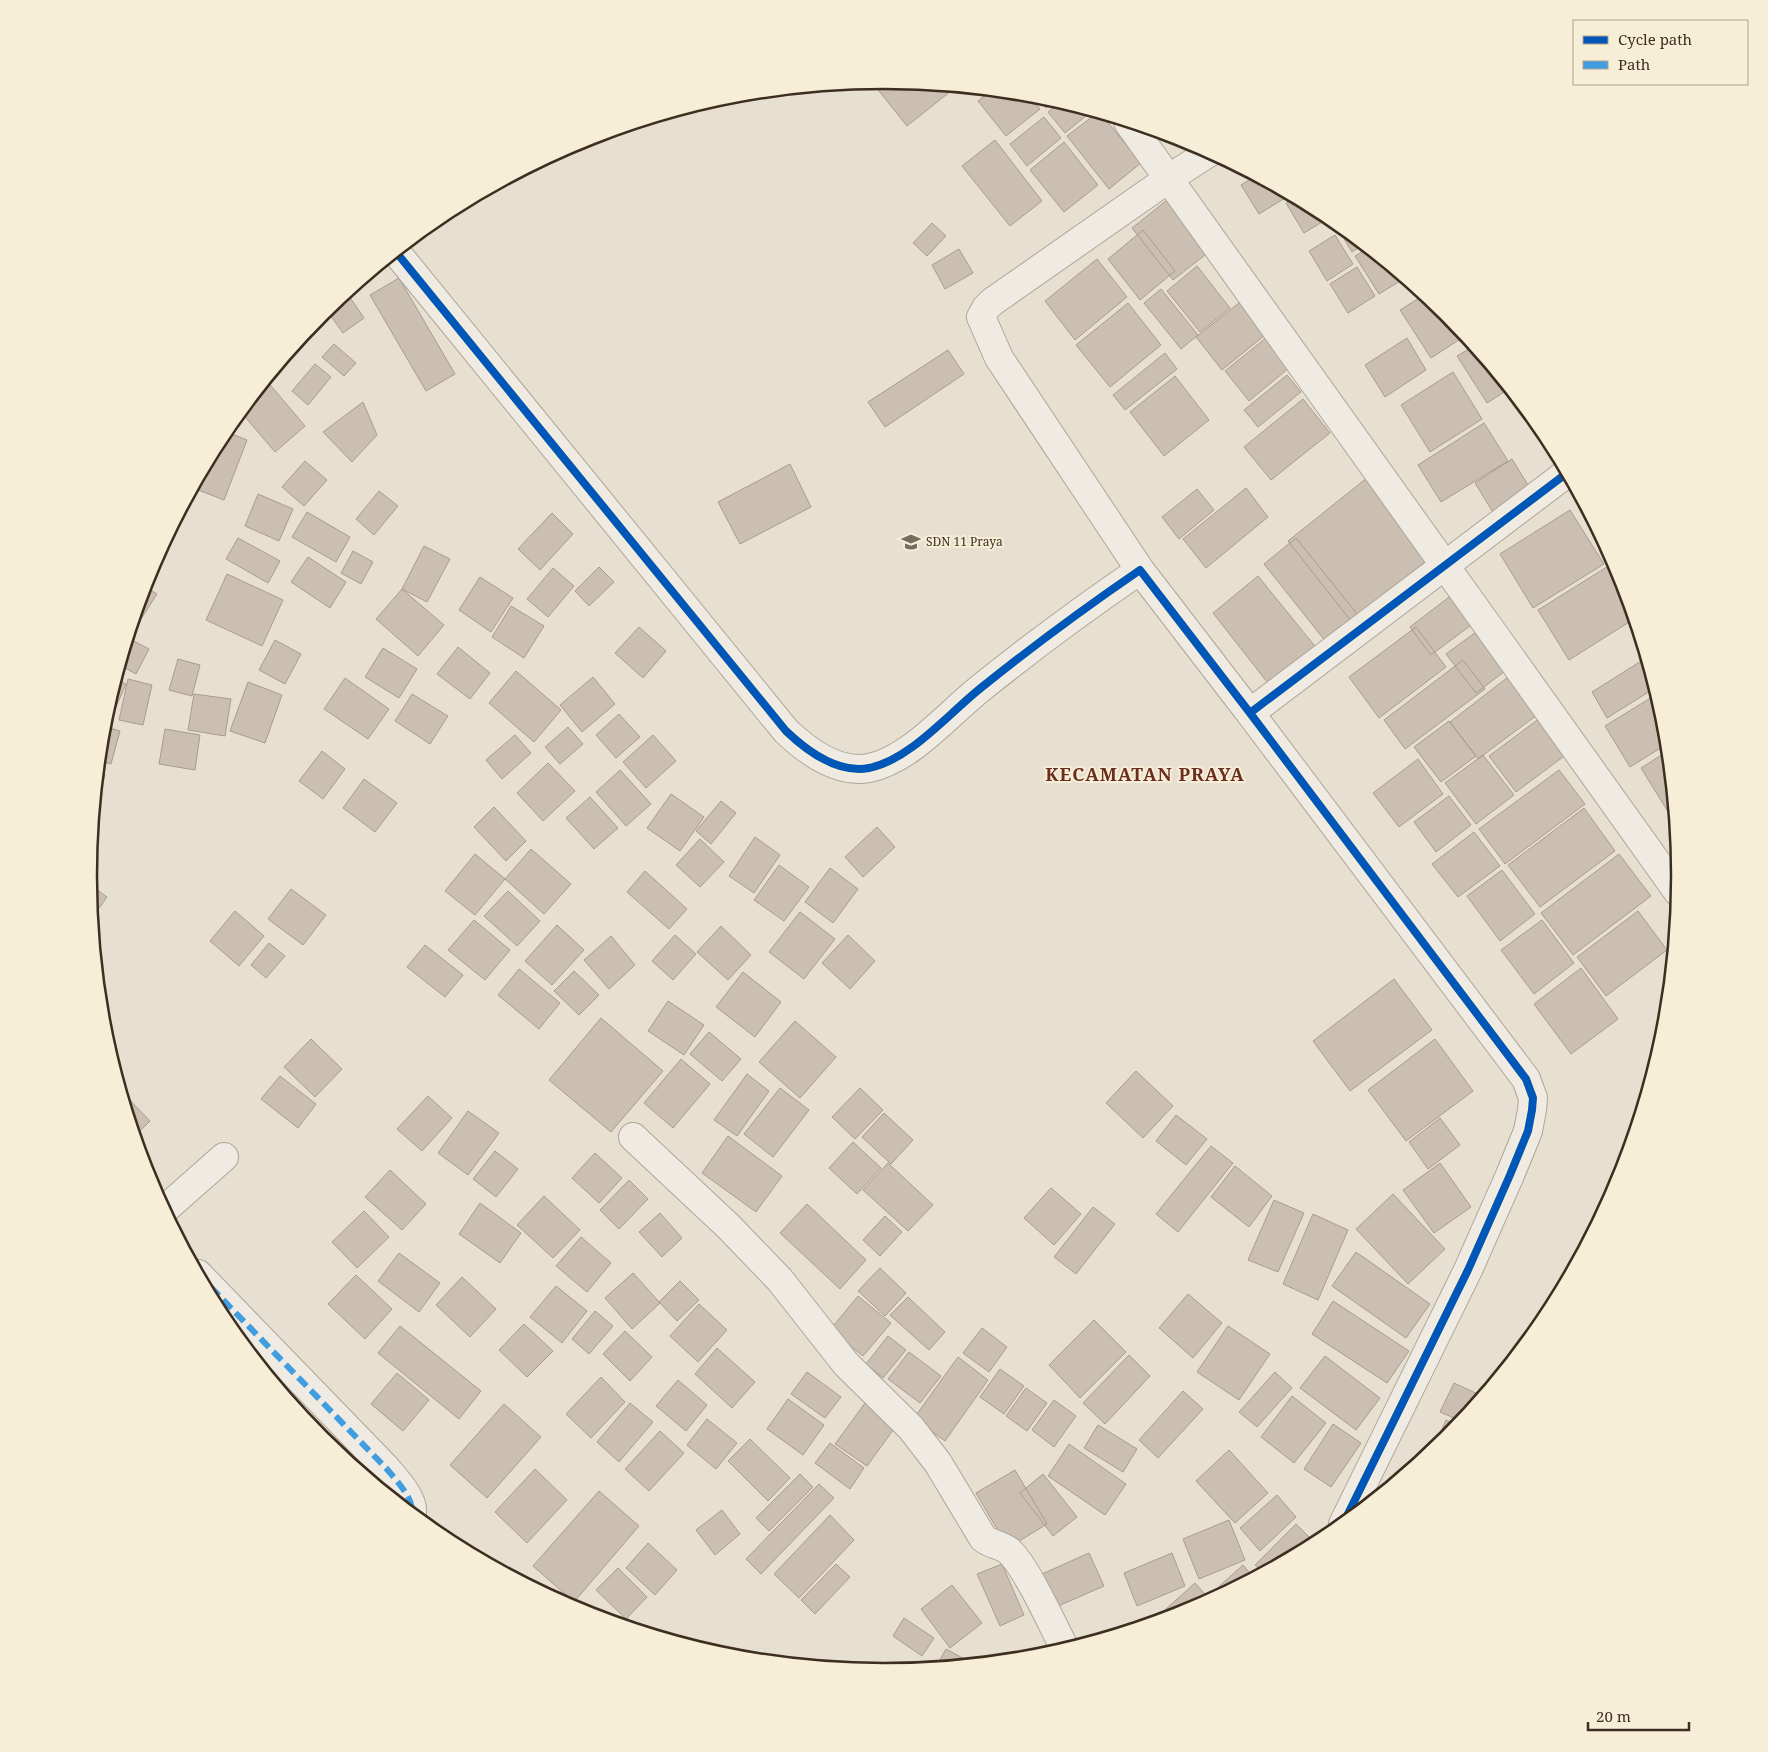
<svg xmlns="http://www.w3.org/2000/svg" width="1768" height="1752" font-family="'Noto Serif',serif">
  <rect width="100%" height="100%" fill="#e7e0d1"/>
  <!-- building -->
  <path fill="#cbbfb2" stroke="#a89c90" d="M884,80l72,7 -49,39 -36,-45z
    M991,91l36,3 13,15 -34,27 -28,-35z
    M1036,95h4l15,5 -9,8z
    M1061,102l31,9 -27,22 -17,-21z
    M1097,113l4,1 40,49 -32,26 -42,-53z
    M1044,117l17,21 -34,28 -17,-22z
    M995,140l47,61 -32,25 -48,-60z
    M1064,142l34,43 -34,27 -34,-42z
    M1255,176l34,18 1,1 -31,19 -18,-29z
    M1172,196l42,52 -41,32 -41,-52z
    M1294,197l29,15 4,7 -23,14 -18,-30z
    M1332,219l31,26 -11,7z
    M932,223l14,13 -19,20 -14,-13z
    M1143,230l32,41 -35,29 -32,-41z
    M1335,235l18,29 -26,17 -18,-30z
    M1368,248l37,30 -26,16 -24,-38z
    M959,249l14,24 -28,16 -13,-24z
    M1097,259l30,38 -52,43 -30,-39z
    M1197,266l33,42 -30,24 -33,-41z
    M1357,267l18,29 -27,17 -18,-29z
    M399,278l56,96 -29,17 -56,-96z
    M1161,289l37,46 -17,14 -37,-46z
    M347,293l17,25 -21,15 -17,-24z
    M1424,295l23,18 18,23 -34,22 -31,-48z
    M1244,299l26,32 -48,39 -26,-33z
    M1128,303l33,42 -51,42 -34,-42z
    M1272,333l23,30 -46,38 -24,-30z
    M1407,338l19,32 -41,27 -20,-32z
    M334,344l22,19 -12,13 -22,-19z
    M1474,346l35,43 -22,14 -30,-47z
    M948,350l16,24 -79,53 -17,-25z
    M1165,353l12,16 -52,41 -12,-15z
    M315,364l16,13 -23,28 -16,-14z
    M1453,372l29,47 -52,33 -29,-47z
    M1287,375l14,17 -43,35 -14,-17z
    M1175,376l34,44 -45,36 -34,-44z
    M266,380l39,46 -30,26 -35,-41z
    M1303,399l27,34 -59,47 -27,-33z
    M363,402l14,33 -25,27 -29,-30z
    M1484,423l24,38 -67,41 -23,-37z
    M224,431l23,9 -23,60 -31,-12z
    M1512,459l19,31 -37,24 -19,-31z
    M305,461l22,19 -23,26 -22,-19z
    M790,464l21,43 -71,37 -22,-42z
    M1368,477l63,80 -80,64 -63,-80z
    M1246,488l22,29 -62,51 -23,-29z
    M1197,489l17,21 -35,29 -17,-22z
    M379,491l19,15 -24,29 -18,-16z
    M258,494l35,15 -14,32 -34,-15z
    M1570,510l34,54 -71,44 -33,-54z
    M307,512l43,25 -14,25 -44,-25z
    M552,513l21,21 -33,36 -22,-21z
    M238,538l42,23 -12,22 -42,-24z
    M1296,538l66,82 -32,27 -66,-83z
    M424,546l26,13 -23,43 -25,-13z
    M353,551l20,11 -12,22 -20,-11z
    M308,557l38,25 -16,26 -39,-26z
    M1610,565l15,23 9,31 -65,41 -31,-50z
    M599,567l15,15 -25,24 -14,-15z
    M553,568l21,18 -26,31 -21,-18z
    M227,574l56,26 -21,46 -56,-26z
    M1258,576l60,74 -47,37 -58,-74z
    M480,577l33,21 -22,34 -32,-22z
    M144,586l13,8 -23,36 -3,-2z
    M402,589l42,36 -26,31 -42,-37z
    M1457,591l21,29 -47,35 -21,-28z
    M511,606l33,20 -20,32 -32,-21z
    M639,627l27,24 -23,27 -28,-25z
    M1416,627l30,40 -67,51 -30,-41z
    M1480,629l29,39 -33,25 -30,-39z
    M128,638l21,11 -13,25 -16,-9z
    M275,640l26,14 -16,30 -26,-14z
    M458,647l32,26 -20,26 -33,-25z
    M383,648l34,21 -18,29 -34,-21z
    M1646,658l9,30 -48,30 -15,-26z
    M178,659l22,6 -8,31 -23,-6z
    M1463,660l22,29 -80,60 -21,-29z
    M516,671l45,39 -27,32 -45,-39z
    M1512,674l29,38 -63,47 -28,-37z
    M593,677l22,27 -33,28 -22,-27z
    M345,678l44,31 -21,30 -44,-30z
    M116,679l10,5 -13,30 -7,-3z
    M128,679l24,6 -9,40 -24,-5z
    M248,682l34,13 -17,48 -35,-12z
    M194,694l37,5 -6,37 -37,-6z
    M412,694l36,22 -18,28 -35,-23z
    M1657,694l8,27 2,23 -37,23 -25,-41z
    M619,714l21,23 -24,21 -20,-23z
    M1544,715l27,36 -55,41 -27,-36z
    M1449,721l27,35 -35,26 -27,-35z
    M103,726l17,5 -9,33 -12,-3z
    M568,727l15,17 -23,20 -15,-17z
    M165,729l35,6 -5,35 -36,-6z
    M515,735l16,18 -29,26 -16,-19z
    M653,735l23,26 -30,27 -23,-26z
    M322,751l23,18 -22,30 -24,-18z
    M1668,751l7,72 -34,-55z
    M1483,755l31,40 -38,29 -31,-41z
    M1418,759l25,35 -44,33 -26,-34z
    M548,763l27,28 -32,30 -26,-28z
    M620,770l31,34 -25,22 -30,-34z
    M1559,770l26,34 -80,60 -26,-35z
    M98,772l7,3 -10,30z
    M364,779l33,24 -22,29 -32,-24z
    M671,794l33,23 -24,34 -33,-23z
    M1449,796l22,29 -35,27 -22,-30z
    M590,797l28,31 -24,21 -28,-31z
    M721,801l15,12 -25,31 -15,-13z
    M494,807l32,34 -20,20 -32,-34z
    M1584,808l31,43 -75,56 -32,-42z
    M877,827l18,20 -32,30 -18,-20z
    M1474,832l26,34 -42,31 -26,-33z
    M755,837l25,18 -26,38 -25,-17z
    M700,839l24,23 -24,25 -24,-22z
    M531,849l40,35 -27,30 -39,-35z
    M475,854l30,25 -30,36 -30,-24z
    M1619,854l32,42 -78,59 -32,-42z
    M779,865l30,22 -25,34 -30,-21z
    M830,868l28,21 -25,34 -28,-21z
    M1502,870l33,44 -35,27 -33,-45z
    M645,871l42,38 -18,20 -42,-37z
    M89,884l18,13 -15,21z
    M291,889l35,26 -23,30 -35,-26z
    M508,891l32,30 -23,25 -33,-30z
    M235,911l29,25 -25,30 -29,-25z
    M1638,911l29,39 -61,46 -29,-39z
    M800,912l35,27 -31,40 -35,-27z
    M474,920l36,30 -25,30 -37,-30z
    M1542,920l32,43 -40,31 -33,-44z
    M557,925l27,25 -32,35 -27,-24z
    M721,926l30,29 -23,25 -31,-28z
    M675,935l21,19 -23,26 -21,-19z
    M848,935l27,26 -25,28 -28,-26z
    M611,936l24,29 -26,24 -25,-29z
    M269,943l16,13 -19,22 -15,-13z
    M425,945l38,30 -18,22 -38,-30z
    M1581,968l37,51 -47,35 -37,-50z
    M519,969l41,34 -21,26 -41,-34z
    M574,971l25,24 -20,20 -25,-24z
    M743,972l38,30 -26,35 -39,-30z
    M1394,979l38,51 -82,61 -37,-50z
    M668,1001l36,24 -20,30 -36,-24z
    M601,1018l62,53 -52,61 -62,-52z
    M795,1021l41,36 -36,41 -41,-36z
    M709,1032l32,27 -19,22 -32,-27z
    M311,1039l31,30 -27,28 -31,-30z
    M1435,1039l38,52 -67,50 -38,-51z
    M681,1059l29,25 -37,44 -29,-25z
    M1136,1071l37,35 -30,32 -37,-35z
    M747,1074l22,17 -32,45 -23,-16z
    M280,1076l36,28 -18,24 -37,-29z
    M780,1088l29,22 -36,47 -29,-23z
    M860,1088l23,22 -28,29 -23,-22z
    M122,1092l28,29 -15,15z
    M428,1096l24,22 -30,33 -25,-22z
    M468,1111l31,22 -31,42 -30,-22z
    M884,1113l29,27 -22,24 -29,-27z
    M1176,1115l31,24 -21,26 -30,-24z
    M1440,1118l20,27 -32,24 -19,-27z
    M728,1136l54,40 -26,36 -54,-39z
    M853,1142l28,26 -24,26 -28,-26z
    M1211,1146l22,17 -55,69 -22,-18z
    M495,1151l23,18 -22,28 -23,-18z
    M595,1153l27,25 -23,25 -27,-25z
    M888,1163l45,42 -25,26 -45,-41z
    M1440,1163l31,44 -37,26 -31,-43z
    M1235,1166l37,30 -23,31 -38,-30z
    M390,1170l36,34 -24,26 -37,-33z
    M629,1180l19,19 -29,30 -19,-19z
    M1051,1188l30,26 -27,31 -30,-27z
    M1393,1194l52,55 -37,35 -52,-55z
    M544,1196l36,34 -27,28 -36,-33z
    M1274,1200l30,13 -26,59 -30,-12z
    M480,1203l41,30 -21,30 -41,-29z
    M807,1204l59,56 -26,29 -60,-56z
    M1093,1207l22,17 -39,50 -22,-17z
    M364,1211l25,26 -32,31 -25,-26z
    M660,1213l22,25 -20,19 -23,-25z
    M1313,1214l35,16 -30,70 -35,-16z
    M885,1216l17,16 -22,24 -17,-16z
    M581,1237l30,26 -24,29 -31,-26z
    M1356,1252l74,52 -24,34 -74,-52z
    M399,1253l41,30 -21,29 -41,-31z
    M880,1268l26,25 -21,23 -27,-25z
    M633,1273l27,30 -28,26 -27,-31z
    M356,1275l36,34 -27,30 -37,-35z
    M462,1277l34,32 -26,28 -34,-32z
    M680,1281l19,19 -22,21 -18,-19z
    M556,1286l31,25 -25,32 -32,-26z
    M1188,1294l34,29 -29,35 -34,-30z
    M858,1296l33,27 -28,33 -33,-26z
    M908,1297l37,35 -16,18 -39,-35z
    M1333,1301l76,50 -22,32 -75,-49z
    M699,1304l28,26 -29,32 -28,-26z
    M595,1311l18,15 -24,28 -17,-15z
    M1094,1320l32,32 -46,46 -31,-33z
    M524,1324l29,27 -26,26 -28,-27z
    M400,1326l81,65 -22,28 -81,-66z
    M1228,1326l42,28 -31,46 -42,-28z
    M982,1328l25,19 -18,25 -26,-19z
    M625,1331l27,26 -22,24 -27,-27z
    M888,1336l18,14 -23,28 -17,-14z
    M717,1348l38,34 -23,26 -37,-34z
    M909,1352l32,24 -21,27 -32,-24z
    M1129,1355l21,21 -45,48 -22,-21z
    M1325,1356l55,42 -24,32 -56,-42z
    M958,1357l30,23 -43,61 -31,-23z
    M1000,1369l24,17 -20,28 -24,-17z
    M807,1372l34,25 -16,21 -34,-24z
    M1275,1372l17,16 -35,39 -18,-15z
    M397,1373l32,27 -26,31 -32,-27z
    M601,1377l24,25 -34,36 -25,-24z
    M678,1380l29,25 -21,26 -30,-25z
    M1454,1383l28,13 -21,25 -21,-9z
    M1026,1388l21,15 -20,28 -21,-15z
    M1183,1391l20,18 -45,49 -19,-18z
    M1292,1396l34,27 -32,40 -33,-26z
    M788,1399l36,26 -21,30 -36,-26z
    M868,1399l31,23 -32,44 -32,-22z
    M1054,1400l22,16 -22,31 -22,-17z
    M630,1403l23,19 -34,40 -22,-20z
    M504,1404l37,33 -54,61 -37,-33z
    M707,1419l30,24 -21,26 -29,-24z
    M1446,1420l12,5 -11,14 -14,12z
    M1333,1424l28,19 -30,44 -27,-18z
    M1098,1425l39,24 -14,23 -39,-24z
    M660,1431l24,22 -35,38 -24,-22z
    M750,1439l40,39 -22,23 -40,-40z
    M830,1443l34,25 -14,21 -35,-26z
    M1069,1444l57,40 -21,31 -57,-39z
    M1229,1450l39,43 -33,30 -39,-42z
    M535,1469l32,31 -40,43 -32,-31z
    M1015,1470l32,54 -39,24 -32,-55z
    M800,1474l13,13 -44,44 -13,-13z
    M1043,1474l34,43 -24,19 -33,-43z
    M819,1484l15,14 -73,76 -15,-15z
    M599,1491l40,35 -65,76 -41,-36z
    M1277,1495l19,22 -36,34 -20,-23z
    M722,1510l18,24 -25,21 -19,-25z
    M830,1515l24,25 -55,58 -25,-24z
    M1229,1520l16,40 -46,19 -16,-40z
    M1296,1524l19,19 -52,29 -8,-7z
    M648,1543l29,27 -22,25 -29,-27z
    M1089,1553l15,33 -48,21 -14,-33z
    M1172,1553l13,33 -48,20 -13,-33z
    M836,1564l14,13 -35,37 -14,-14z
    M1002,1564l22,51 -24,11 -23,-52z
    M1243,1565l10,12 -36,19 -4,-4z
    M618,1568l29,29 -21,22 -30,-29z
    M1195,1583l15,17 -22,12 -15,4 -7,-7z
    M952,1585l30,38 -32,25 -29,-39z
    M904,1618l30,20 -12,18 -29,-20z
    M946,1649l26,14 -36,4z"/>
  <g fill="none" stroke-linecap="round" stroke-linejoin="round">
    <!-- minor casing -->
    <g stroke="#ada599" stroke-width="30">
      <path id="minor" d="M1128,122l550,770
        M396,252l390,479c21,20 51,43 83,37 41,-8 80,-55 113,-81 51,-41 104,-80 158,-117l110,143 317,-240
        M1140,570l-141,-212 -18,-41 5,-9 6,-6 176,-123 42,-27
        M1250,713l276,366 7,19 -1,12 -4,21 -18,44 -42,95 -125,254
        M633,1137l95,89 52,54 66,84 65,64 27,35 45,75c7,7 19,6 27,14 18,18 42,72 55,97
        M164,1210l60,-53
        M198,1274l188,194c9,11 28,30 26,45"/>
    </g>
    <!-- minor -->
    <use href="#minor" stroke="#efebe3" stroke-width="28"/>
    <!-- quiet -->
    <path stroke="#3f9de0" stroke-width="6" stroke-dasharray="12 6" stroke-linecap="butt" d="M198,1274l188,194c9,11 28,30 26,45"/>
    <!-- cycleway casing -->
    <g stroke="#f7eed8" stroke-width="11">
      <path id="cycleway" d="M396,252l390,479c21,20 51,43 83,37 41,-8 80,-55 113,-81 51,-41 104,-80 158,-117l110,143 317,-240
        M1250,713l276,366 7,19 -1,12 -4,21 -18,44 -42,95 -125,254"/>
    </g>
    <!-- cycleway -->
    <use href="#cycleway" stroke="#0057b8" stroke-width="8"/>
  </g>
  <!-- icons -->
  <defs>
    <g id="school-bare" transform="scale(1.5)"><path d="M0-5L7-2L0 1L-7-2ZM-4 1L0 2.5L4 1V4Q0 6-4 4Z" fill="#786c5e" stroke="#f7eed8" stroke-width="2.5" paint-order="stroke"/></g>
  </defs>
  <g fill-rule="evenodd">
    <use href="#school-bare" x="911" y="542"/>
  </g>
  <g text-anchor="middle" stroke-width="4" stroke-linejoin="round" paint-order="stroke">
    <!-- poi labels -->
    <g font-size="12" fill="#3d2e20" stroke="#f7eed8" text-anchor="start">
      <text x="926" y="546">SDN 11 Praya</text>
    </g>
    <!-- district labels -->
    <g font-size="18" font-weight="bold" letter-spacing="1" fill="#6b2e1e" stroke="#f7eed8">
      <text x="1145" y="781">KECAMATAN PRAYA</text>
    </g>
  </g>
  <!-- crop -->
  <path d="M0 0H1768V1752H0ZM97 876a787 787 0 1 1 1574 0a787 787 0 1 1-1574 0Z" fill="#f7eed8" fill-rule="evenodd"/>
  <path fill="none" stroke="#3d2e20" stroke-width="2.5" d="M97 876a787 787 0 1 1 1574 0a787 787 0 1 1-1574 0Z"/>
  <!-- legend -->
  <rect x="1573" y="20" width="175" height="65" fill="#f7eed8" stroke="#ada18e"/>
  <rect x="1583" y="36" width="25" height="8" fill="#0057b8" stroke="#ada18e"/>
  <text x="1618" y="45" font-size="15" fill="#3d2e20">Cycle path</text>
  <rect x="1583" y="61" width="25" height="8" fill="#3f9de0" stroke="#ada18e"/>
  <text x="1618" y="70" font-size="15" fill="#3d2e20">Path</text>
  <!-- scale -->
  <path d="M1588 1722v8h101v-8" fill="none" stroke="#3d2e20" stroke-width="2.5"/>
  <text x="1596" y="1722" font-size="15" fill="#3d2e20" stroke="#f7eed8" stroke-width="4" paint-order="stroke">20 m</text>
</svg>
